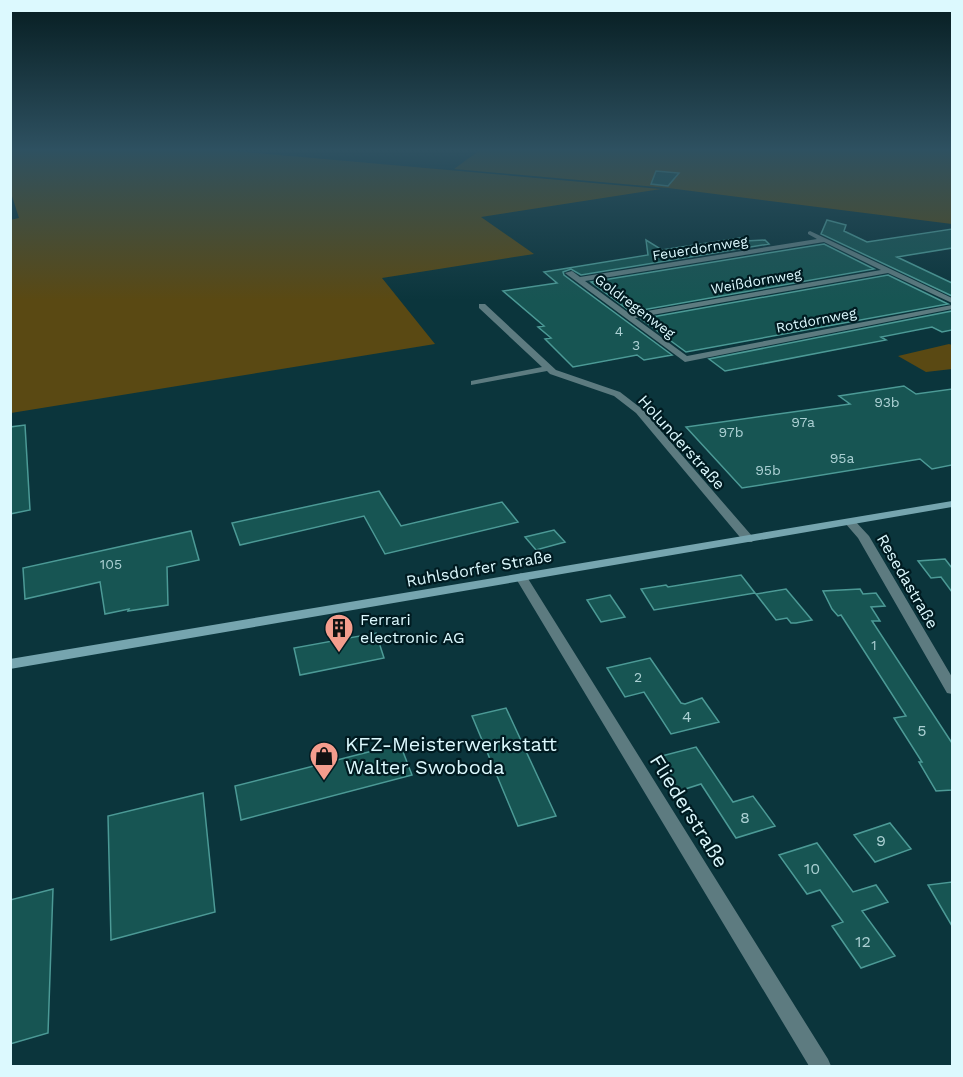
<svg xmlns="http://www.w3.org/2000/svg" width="963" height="1077" font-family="'Work Sans',sans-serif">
  <rect width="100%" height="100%" fill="#0b353c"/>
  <!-- green -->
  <path fill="#5a4913" d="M11,150h212l438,39 -180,28 53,37 -152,24 53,66 -424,69 -1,-193 9,-2 -8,-25z
    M480,150h472v74l-284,-36 -214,-19z
    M949,344l3,1v24l-26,3 -28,-16z"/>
  <!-- building -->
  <path fill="#175553" stroke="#4c9a96" stroke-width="1.5" d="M656,171l23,2 -11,13 -17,-2z
    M827,220l19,5 -2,6 23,11 85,-13v19l-55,9 55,26v13l-131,-62z
    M740,238l5,3 20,-1 4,4 -188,31 -10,-6 -8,3 1,3 108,80 -28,5 -7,-5 -64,12 -28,-28 6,-1 -13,-11 6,-1 -41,-35 54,-8 -13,-11 104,-17 -2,-15 16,10z
    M824,244l50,25 -243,43 -40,-30z
    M888,275l60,29 -262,48 -45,-33z
    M952,311v19l-10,2 -10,-5 -51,10 5,3 -161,31 -16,-12z
    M904,386l12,8 36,-5v76l-20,4 -12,-10 -178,29 -56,-61 164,-23 -11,-8z
    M25,425l5,85 -20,4v-87z
    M379,491l22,35 101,-24 16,20 -133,32 -21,-38 -124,29 -8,-22z
    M554,530l11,12 -29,8 -11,-13z
    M191,531l8,29 -32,7 1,38 -40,6 1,-2 -24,5 -5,-32 -75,17 -2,-31z
    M945,559l7,9v24l-11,-15 -10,1 -13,-17z
    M741,575l14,18 -101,17 -13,-21 25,-4 2,2z
    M786,589l26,31 -16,3h-5l-4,-5 -11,2 -20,-26z
    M860,589l3,5 13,-1 9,13 -14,1 9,14h-8l80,122v47l-16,1 -17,-29h3l-28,-44 12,-2 -65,-101 -3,1 -6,-7 -9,-18z
    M610,595l15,22 -24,5 -14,-22z
    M376,633l8,25 -84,17 -6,-27z
    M650,658l31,45 4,1 17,-6 17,24 -48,12 -27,-42 -19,5 -18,-29z
    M506,708l50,108 -38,10 -46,-110z
    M400,744l12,31 -171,45 -6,-34z
    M696,747l37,55 20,-6 22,30 -39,12 -35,-54 -22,7 -21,-34z
    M203,793l12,119 -104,28 -3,-124z
    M890,823l21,26 -36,13 -21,-27z
    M817,843l36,49 23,-7 12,17 -26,9 33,45 -34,12 -29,-42 11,-4 -23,-32 -13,4 -28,-39z
    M952,882v44l-24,-41z
    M53,889l-5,144 -38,11v-144z"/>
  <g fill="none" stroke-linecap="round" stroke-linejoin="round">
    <!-- minor -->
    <path fill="#5d7b80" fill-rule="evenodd" d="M810,231l142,67v5l-64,-30 -253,45 52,38 265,-51v4l-267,53 -120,-89 7,-2 8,6 237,-38 -9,-5v-2zM824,242l57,28 -251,44 -45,-33z
      M479,304h6l71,66 64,22 22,17 110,127 2,3 -2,3h-8l-108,-129 -22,-17 -64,-22 -3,-3 -76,14v-4l71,-14 -63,-59z
      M851,519l4,2 14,15 83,141v17l-5,-1 -89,-155 -13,-15z
      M521,573l6,4 301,482 3,7h-22l-294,-489z"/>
    <!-- secondary -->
    <path fill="#76a5af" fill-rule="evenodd" d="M952,501v6l-942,162v-10z"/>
  </g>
  <!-- sky -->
  <linearGradient id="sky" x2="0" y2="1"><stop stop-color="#061d21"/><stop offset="0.5" stop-color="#2e5161"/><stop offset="1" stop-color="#2e5161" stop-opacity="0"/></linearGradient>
  <rect width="963" height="300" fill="url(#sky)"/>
  <!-- icons -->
  <defs>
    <g id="building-pin" transform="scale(1.5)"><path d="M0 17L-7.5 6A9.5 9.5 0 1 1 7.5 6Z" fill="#f49d8d" stroke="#001b21"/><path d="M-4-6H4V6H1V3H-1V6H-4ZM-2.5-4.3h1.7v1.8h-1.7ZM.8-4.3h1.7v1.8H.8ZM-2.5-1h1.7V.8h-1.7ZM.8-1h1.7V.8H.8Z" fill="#111"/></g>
    <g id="shop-pin" transform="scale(1.5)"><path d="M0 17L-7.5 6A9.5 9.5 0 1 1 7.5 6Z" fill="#f49d8d" stroke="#001b21"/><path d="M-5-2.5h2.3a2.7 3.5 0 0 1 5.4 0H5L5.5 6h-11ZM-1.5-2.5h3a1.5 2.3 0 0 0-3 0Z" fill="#111"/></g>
  </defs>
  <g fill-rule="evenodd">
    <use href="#building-pin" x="339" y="628"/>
    <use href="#shop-pin" x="324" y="756"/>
  </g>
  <g text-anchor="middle" stroke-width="4.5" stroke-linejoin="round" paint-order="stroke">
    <!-- far-street labels -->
    <g font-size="14" fill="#dcf9fe" stroke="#001b21">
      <text transform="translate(700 248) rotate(-9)" y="5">Feuerdornweg</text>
      <text transform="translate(756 281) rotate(-10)" y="5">Weißdornweg</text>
      <text transform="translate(635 306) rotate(37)" y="5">Goldregenweg</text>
      <text transform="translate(816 320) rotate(-11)" y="5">Rotdornweg</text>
    </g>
    <!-- number labels -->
    <g font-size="14" fill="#abd0d3">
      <text x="619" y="336">4</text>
      <text x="636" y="350">3</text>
      <text x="887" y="407">93b</text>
      <text x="803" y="427">97a</text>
      <text x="731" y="437">97b</text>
      <text x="842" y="463">95a</text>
      <text x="768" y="475">95b</text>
      <text x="111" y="569">105</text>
      <text x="874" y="650">1</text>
      <text x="638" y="682">2</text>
    </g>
    <!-- street labels -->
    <g font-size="16" fill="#dcf9fe" stroke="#001b21">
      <text transform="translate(682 442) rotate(48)" y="6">Holunderstraße</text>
      <text transform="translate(479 568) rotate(-10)" y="6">Ruhlsdorfer Straße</text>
      <text transform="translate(908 581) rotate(60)" y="6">Resedastraße</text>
    </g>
    <!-- poi labels -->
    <g font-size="16" fill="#dcf9fe" stroke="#001b21" text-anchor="start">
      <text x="360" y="625">Ferrari<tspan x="360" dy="18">electronic AG</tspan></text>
    </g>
    <!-- near-number labels -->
    <g font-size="16" fill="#abd0d3">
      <text x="687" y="722">4</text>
      <text x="922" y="736">5</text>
      <text x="745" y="823">8</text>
      <text x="881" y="846">9</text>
      <text x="812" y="874">10</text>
      <text x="863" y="947">12</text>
    </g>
    <!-- near-poi labels -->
    <g font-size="20" fill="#dcf9fe" stroke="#001b21" text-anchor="start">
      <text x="345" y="751">KFZ-Meisterwerkstatt<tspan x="345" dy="23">Walter Swoboda</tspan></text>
    </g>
    <!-- near-street labels -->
    <g font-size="20" fill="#dcf9fe" stroke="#001b21">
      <text transform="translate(689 811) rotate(58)" y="7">Fliederstraße</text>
    </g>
  </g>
  <!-- border -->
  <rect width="963" height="1077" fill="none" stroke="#dcf9fe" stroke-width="24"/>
</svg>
